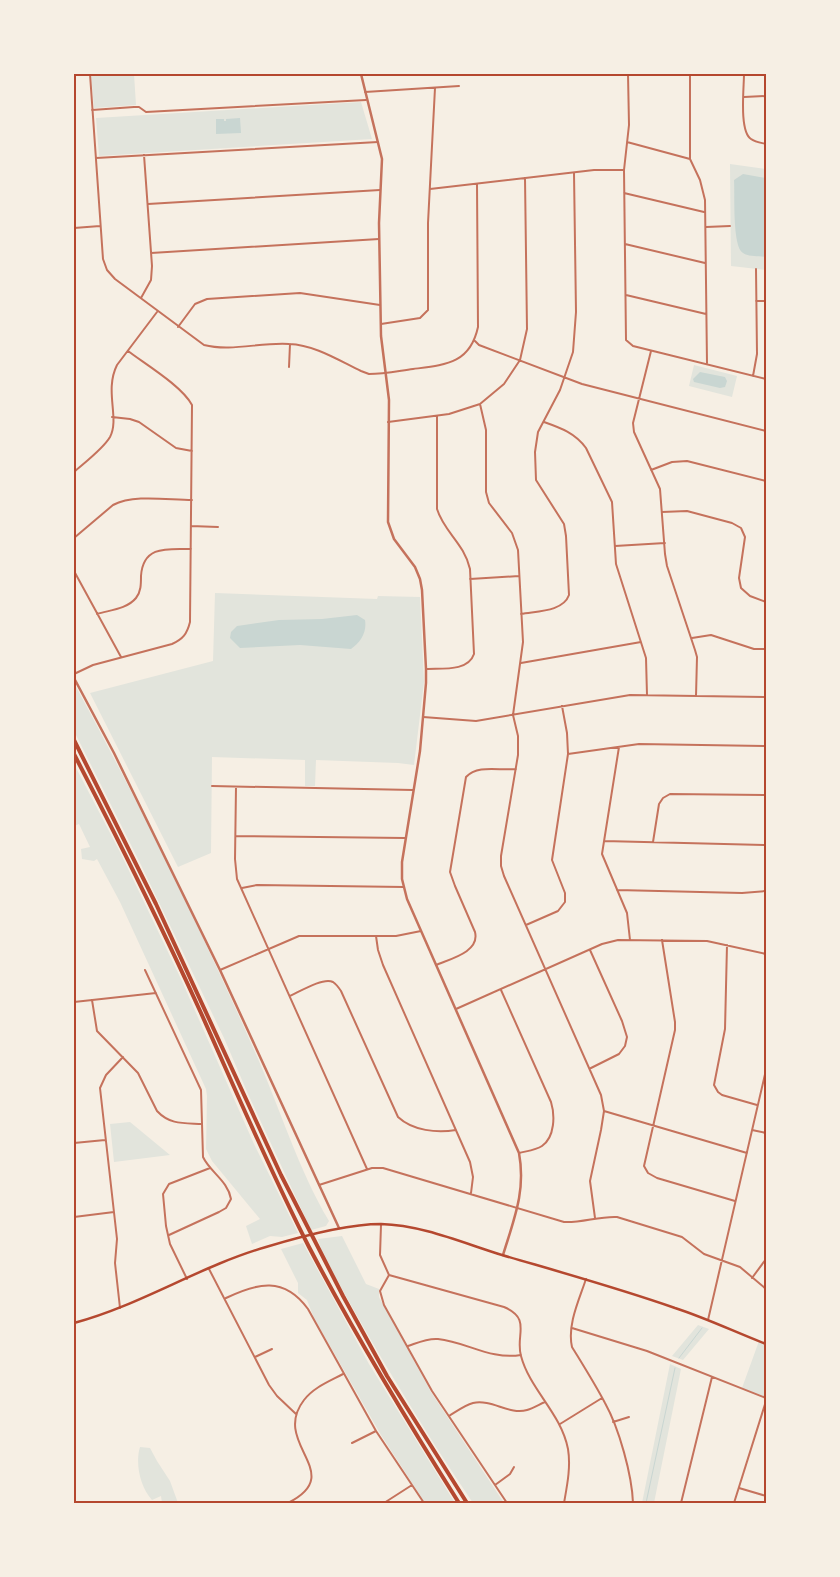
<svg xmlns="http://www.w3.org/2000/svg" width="840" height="1577" font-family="Quicksand,sans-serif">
  <rect width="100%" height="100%" fill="#f6efe4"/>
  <!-- green -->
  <path fill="#e2e4dc" d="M91,74h43l2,31 -42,3z
    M361,102l11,37 -273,17 -3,-38z
    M730,164l36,5v101l-35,-4z
    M694,365l43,11 -5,21 -43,-11z
    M215,593l162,6 1,-3 42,1 4,85 -10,83 -16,-2 -82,-3 -1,26h-10v-26l-93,-3 -1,96 -33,14 -88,-174 123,-32z
    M74,683c65,120 126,244 181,369 25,56 43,117 74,169l-3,5 -15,4 -63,-136 -24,-56 -84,-175 -66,-132z
    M74,764l46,88 61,127 73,165 44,89 -16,4 -12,-1 -18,8 -6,-18 14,-7 -48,-58 -6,-12 1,-53 -1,-7 -86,-187 -23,-43 -3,2 -12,-2 -1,-10 9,-2 -11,-23 -5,2z
    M130,1122l40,33 -56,7 -4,-38z
    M342,1236l24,48 13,5v8l52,95 73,111h-31c-55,-81 -104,-164 -151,-250l-4,-14z
    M303,1243l66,121 86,139h-30l-44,-68 -67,-117 -7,-18 -9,-7v-10l-17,-34z
    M698,1325l11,4 -26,31 -11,-4z
    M759,1341l7,3v53l-24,-9z
    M670,1364l11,5 -27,134h-12z
    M140,1447l10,1 7,13 13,20 8,22h-16l-1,-7 -9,4c-12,-13 -17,-37 -12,-53z"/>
  <!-- water -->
  <path fill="#c9d6d2" d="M240,118l1,15 -25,1v-15h8v2h2v-2z
    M743,174l23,4v79c-7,-1 -17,0 -23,-4 -11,-6 -8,-59 -9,-73z
    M700,372l25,5 2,4 -2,6 -5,1 -26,-6 -1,-3z
    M357,615l8,5c2,12 -4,22 -14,29l-51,-4 -60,3 -10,-10 1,-6 6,-6 42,-6 43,-1z"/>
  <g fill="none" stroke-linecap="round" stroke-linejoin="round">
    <!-- stream -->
    <path stroke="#c9d6d2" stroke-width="1" d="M679,1358l23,-30
      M646,1503l29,-135"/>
    <!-- minor -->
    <path stroke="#c5725c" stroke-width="2" d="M90,74l13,185 4,11 8,9 89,66c27,7 57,-3 85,-1 26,1 49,16 72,27l8,3c15,0 29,-3 44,-5 32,-4 57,-5 65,-42l-1,-143
      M628,74l1,51 -5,45 2,170 7,6 133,33
      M690,74v85l10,21 5,20 2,163
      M744,74c0,14 -5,57 7,65 4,3 11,4 15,5
      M365,92l94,-6
      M744,97l22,-1
      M92,110l42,-3h5l7,5 220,-12
      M627,142l63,17
      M96,158l282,-16
      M430,189l164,-19h30
      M624,193l80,19
      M148,204l232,-14
      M706,227l24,-1
      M74,228l26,-2
      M625,244l80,19
      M151,253l228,-14
      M626,295l80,19
      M141,298l10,-18 1,-14 -8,-111
      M756,301h10
      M381,324l39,-6 8,-8v-87l7,-135
      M178,327l17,-23 12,-5 93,-6 80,12
      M475,341l4,4 103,39 184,47
      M651,351l-18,72 1,9 26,57 5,65 2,12 28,84 2,7 -1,39
      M289,367l1,-23
      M753,376l4,-22 -1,-85
      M480,404l6,26v62l3,11 23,30 6,17 5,92 -10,73 5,21v19l-17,101v10l3,10 97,219 3,16 -3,19 -11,51 5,37
      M112,417l18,2 9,3 37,26 16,3
      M388,422l61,-8 31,-10 24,-20 16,-24 7,-31 -2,-151
      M544,422c17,6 31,11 42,26l26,54 4,62 30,94 1,37
      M651,470l21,-8 15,-1 79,20
      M74,472c10,-9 29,-23 36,-35 10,-19 -6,-46 7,-72l40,-53
      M662,512l25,-1 45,12 9,5 4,9 -6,41 2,10 9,8 16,6
      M191,526l27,1
      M74,538l39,-33c21,-11 55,-5 79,-5
      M615,546l50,-3
      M74,571l47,86
      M470,579l49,-3
      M97,614c13,-4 30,-5 39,-16 5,-6 5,-14 5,-22 2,-31 27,-27 50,-27
      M521,614c15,-3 42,-2 48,-19l-3,-59 -2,-12 -28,-44 -1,-28 3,-20 22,-42 13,-38 3,-40 -2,-139
      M692,638l19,-3 43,14h12
      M521,663l120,-21
      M426,669c15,-1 42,3 48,-15l-4,-85c-6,-26 -26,-37 -33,-60v-93
      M74,674l19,-9 79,-21c11,-5 15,-10 18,-22l2,-217c-10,-19 -47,-41 -64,-54
      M423,717l53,4 154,-26 136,2
      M619,747l-17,107 25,59 3,27
      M568,754l71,-10 127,2
      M212,786l201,4
      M236,787l-1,72 2,20 130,290
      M236,836l169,2
      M604,841l162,4
      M653,842l6,-38 4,-6 7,-4 96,1
      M242,888l15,-3 147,2
      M617,890l125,3 24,-2
      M526,925l32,-14 7,-9v-9l-13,-33 16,-106 -1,-21 -5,-27
      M376,936l2,14 5,15 87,197 3,15 -2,16
      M662,940l13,82v8l-31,136 4,7 9,5 78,23
      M727,945l-2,84 -11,56 4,7 4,3 35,10
      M590,950l32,71 5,16 -2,9 -6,8 -28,14
      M436,965c14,-6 44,-13 39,-33l-20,-46 -5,-14 16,-95c12,-13 34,-6 50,-8
      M145,970l56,120 2,67c7,15 25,24 28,42l-5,9 -7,4 -50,23
      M220,970l79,-34h97l25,-5
      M501,990l50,112c4,13 4,35 -9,44 -6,4 -15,5 -23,7
      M290,996c9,-4 33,-19 43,-14 3,2 6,6 8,9l57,126c15,14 39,16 58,13
      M92,1000l5,31 41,42 19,38c13,14 27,12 45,13
      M74,1002l82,-9
      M456,1009l146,-65 16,-4 89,1 59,13
      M604,1111l143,42
      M752,1130l14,3
      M74,1143l31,-3
      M319,1185l53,-17h11l181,54c18,1 35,-6 53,-5l65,20 22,17 36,13 26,22
      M74,1217l40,-5
      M381,1225l-1,30 9,20
      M209,1269l60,116 8,11 19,18
      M389,1275l115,32c28,12 11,28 17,49 9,34 40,57 47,93 3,18 -1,37 -4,54
      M389,1275l-9,16 4,14 48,86 75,112
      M752,1278l14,-19
      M187,1279l-17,-35 -4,-18 -3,-32 6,-10 41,-16
      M586,1279c-7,21 -19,46 -14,68 11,18 23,37 33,56 14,25 27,72 28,100
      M226,1298c31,-15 58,-22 82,11l68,122 48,72
      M120,1308l-5,-45 2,-24 -17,-151 6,-13 17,-18
      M708,1320l58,-250
      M572,1328l75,23 119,47
      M408,1346c9,-3 19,-8 30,-7 29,3 52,21 83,16
      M255,1357l17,-8
      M449,1416c8,-5 16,-11 24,-13 19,-4 36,12 54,7 7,-2 13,-6 18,-8
      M613,1422l16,-5
      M560,1424l42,-26
      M352,1443l24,-12
      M495,1485l15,-11 4,-7
      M739,1488l27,8
      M288,1503c60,-30 -18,-59 16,-103 10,-13 26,-19 39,-26
      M384,1503l28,-18
      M681,1503l31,-126
      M734,1503l32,-102"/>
    <!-- tertiary -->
    <path stroke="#c5725c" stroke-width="2.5" d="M361,74l21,85 -3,64 2,113 8,64 -1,122 6,17 21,28 5,12 2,11 4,79v14l-6,68 -18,111v17l5,20 112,254c7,38 -5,66 -16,102
      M74,678l40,75 106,217 119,258"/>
    <!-- secondary -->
    <path stroke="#b5482f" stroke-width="2.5" d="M74,1323c67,-18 126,-57 192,-76 33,-10 82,-23 115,-23 41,1 82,19 121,31 58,17 116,33 173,53 31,10 60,24 91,36"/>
    <!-- motorway -->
    <path stroke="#b5482f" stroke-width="4" d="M74,740l82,164 125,271 62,121 44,80 80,127
      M74,754c44,85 87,171 127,259 35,78 69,158 108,234 46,88 97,172 150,256"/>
  </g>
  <!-- border -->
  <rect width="840" height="1577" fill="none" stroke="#f6efe4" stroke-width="150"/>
  <rect x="75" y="75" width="690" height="1427" fill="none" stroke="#b5482f" stroke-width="2"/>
</svg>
